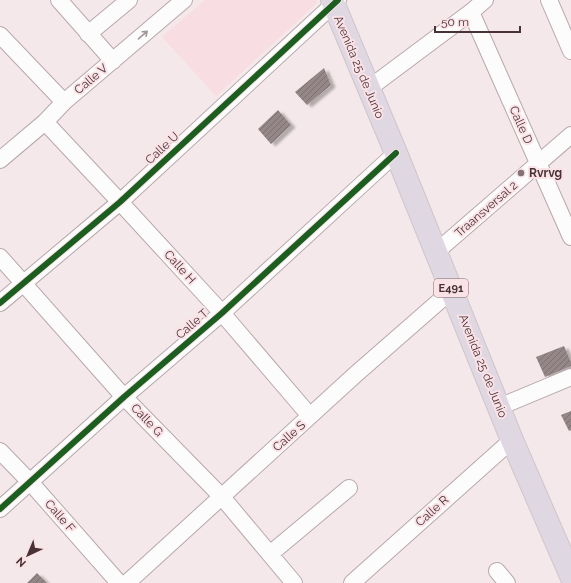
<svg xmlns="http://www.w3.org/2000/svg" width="571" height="583" font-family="Raleway,sans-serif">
  <defs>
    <pattern id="building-hatch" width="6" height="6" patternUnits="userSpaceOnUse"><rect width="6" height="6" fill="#958788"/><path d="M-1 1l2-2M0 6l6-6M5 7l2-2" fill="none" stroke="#7c6f70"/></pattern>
    <filter id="shadow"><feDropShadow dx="4.5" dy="2.5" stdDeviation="1" flood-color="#0004"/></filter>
  </defs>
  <rect width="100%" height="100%" fill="#f4e8ea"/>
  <!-- built -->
  <path fill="#f8dde2" d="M205,0h111l1,3 -101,93 -54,-59z"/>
  <!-- building -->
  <path fill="url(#building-hatch)" filter="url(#shadow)" d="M324,68l7,17 -24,20 -12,-13z
    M278,110l13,15 -20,19 -13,-15z
    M564,346l7,16v4l-26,11 -9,-20z
    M571,411v19l-2,1 -8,-16z
    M37,573l10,10h-20z"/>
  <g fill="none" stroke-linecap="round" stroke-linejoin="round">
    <!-- minor casing -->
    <g stroke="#b8a8ab" stroke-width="18">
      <path id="minor" d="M59,0l54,61
        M549,0l22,51
        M471,12l100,225
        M88,34l41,-34
        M0,35l64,67
        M368,89l103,-77 14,-12
        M45,122l75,80 102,111 88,103
        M0,160l45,-38 19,-20 120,-102
        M436,252l135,-117
        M0,257l124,140 98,100 72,86
        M0,303l120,-101 218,-202
        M499,407l72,-30
        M0,451l31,32 88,100
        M0,509l124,-112 98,-84 174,-160
        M270,554l79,-66
        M497,571l10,12
        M127,583l229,-209 96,-84
        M352,583l160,-143"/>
    </g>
    <!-- highway casing -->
    <g stroke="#cfc6c8" stroke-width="24">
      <path id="highway" d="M332,0l64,153 116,287 59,136"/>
    </g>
    <!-- minor -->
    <use href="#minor" stroke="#fdfcfc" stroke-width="16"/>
    <!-- highway -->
    <use href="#highway" stroke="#dfd7e2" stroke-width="22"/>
    <!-- cycleway casing -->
    <g stroke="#fae2e6" stroke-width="8">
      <path id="cycleway" d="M0,303l120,-101 218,-202
        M0,509l124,-112 98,-84 174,-160"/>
    </g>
    <!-- cycleway -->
    <use href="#cycleway" stroke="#1b5e20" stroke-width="6"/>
  </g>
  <!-- one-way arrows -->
  <defs><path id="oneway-shaft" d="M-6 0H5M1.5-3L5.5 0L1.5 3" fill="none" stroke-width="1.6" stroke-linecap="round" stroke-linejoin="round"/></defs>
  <use stroke="#a29799" href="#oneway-shaft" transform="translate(143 35) rotate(-41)"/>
  <!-- markers -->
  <circle fill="#847275" stroke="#fae2e6" stroke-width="1.5" cx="521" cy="173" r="4"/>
  <g text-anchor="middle" stroke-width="4" stroke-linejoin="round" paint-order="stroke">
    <!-- shield labels -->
    <rect fill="#fae2e6" stroke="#7d676b" stroke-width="1" x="434" y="279" width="34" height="18" rx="3"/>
    <g font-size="11" font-weight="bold" fill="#483236">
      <text x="451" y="292">E491</text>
    </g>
    <!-- street labels -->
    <g font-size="12" fill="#483236" stroke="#fae2e6">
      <text transform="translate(359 67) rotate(67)" y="4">Avenida 25 de Junio</text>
      <text transform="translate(91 79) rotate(-40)" y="4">Calle V</text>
      <text transform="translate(521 125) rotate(66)" y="4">Calle D</text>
      <text transform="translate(162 148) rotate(-43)" y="4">Calle U</text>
      <text transform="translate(486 209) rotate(-41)" y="4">Traansversal 2</text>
      <text transform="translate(180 267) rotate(48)" y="4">Calle H</text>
      <text transform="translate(192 324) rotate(-41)" y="4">Calle T</text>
      <text transform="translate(483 366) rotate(68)" y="4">Avenida 25 de Junio</text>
      <text transform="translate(147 420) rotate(46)" y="4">Calle G</text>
      <text transform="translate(289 436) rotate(-42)" y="4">Calle S</text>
      <text transform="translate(432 511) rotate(-42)" y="4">Calle R</text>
      <text transform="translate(60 516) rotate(49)" y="4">Calle F</text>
    </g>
    <!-- poi labels -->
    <g font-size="12" font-weight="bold" fill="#483236" stroke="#fae2e6" text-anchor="start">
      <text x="529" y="177">Rvrvg</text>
    </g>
  </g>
  <!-- north arrow -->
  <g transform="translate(28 555) rotate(224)" stroke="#fae2e6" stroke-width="3" paint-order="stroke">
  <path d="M0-3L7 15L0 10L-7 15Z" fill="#483236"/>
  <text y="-6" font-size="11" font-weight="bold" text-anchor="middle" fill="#483236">N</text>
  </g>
  <!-- scale -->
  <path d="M435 26v6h85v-6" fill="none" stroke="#483236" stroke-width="2"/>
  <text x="441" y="26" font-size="12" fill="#483236" stroke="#fae2e6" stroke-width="3" paint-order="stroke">50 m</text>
</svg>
